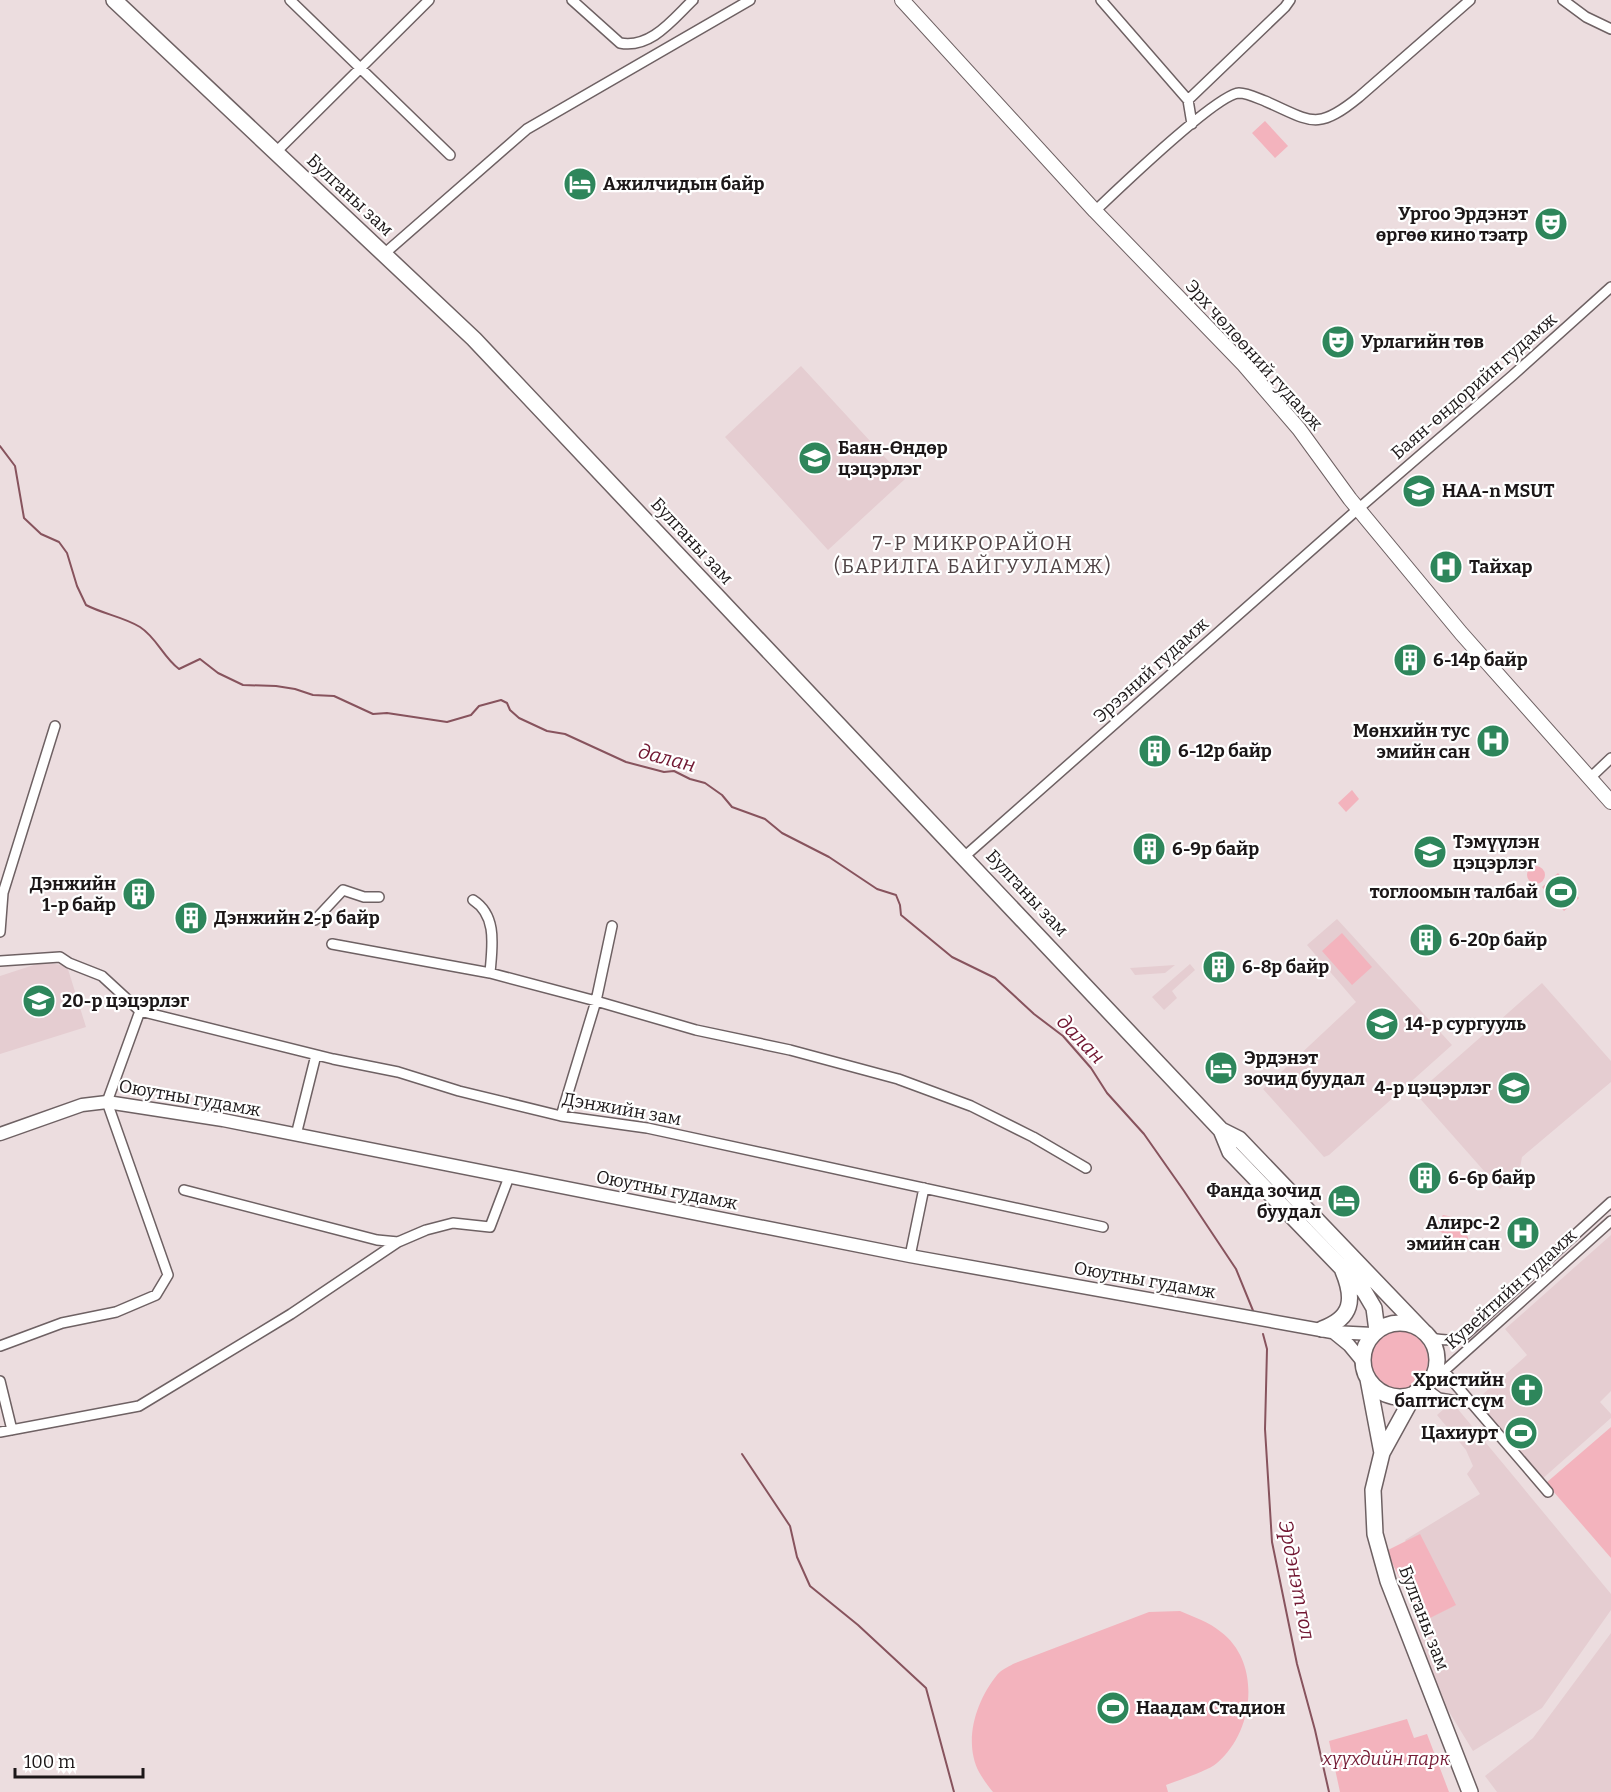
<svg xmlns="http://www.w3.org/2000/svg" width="1611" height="1792" font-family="Bitter,serif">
  <rect width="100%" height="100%" fill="#ecdddf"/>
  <!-- built -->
  <path fill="#e5cdd1" d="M801,366l104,113 -77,71 -103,-113z
    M1337,919l115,126 -123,110 -5,2 -61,-68 93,-87 -49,-57z
    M43,962l24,4 19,61 -86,27v-78z
    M1190,964l5,6 -23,21 5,7 -13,12 -12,-13z
    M1175,965l-10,8 -30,2 -5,-7z
    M1542,983l69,78v21l-89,75 -3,16 -19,16 -84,-95z
    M1611,1235v156l-11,11 11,12v4l-70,62 -68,-77 54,-48 -22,-26z
    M1452,1402l159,192v16l-69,98 -69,43 -75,-123 44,-27 -37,-61 75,-46 -13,-20 6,-8 -7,-16 -29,-35z
    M1611,1633v159h-114l-12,-16 48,-38z"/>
  <!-- green -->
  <path fill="#f3b3bd" d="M1265,121l23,25 -13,12 -23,-25z
    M1352,790l7,9 -13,13 -8,-9z
    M1527 875a9 9 0 1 1 18 0a9 9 0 1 1-18 0Z
    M1558,873l21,25 -15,13 -22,-24z
    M1342,933l30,34 -20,18 -30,-34z
    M1443,1215l10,2 2,12 11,2 2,7 -4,9c-7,3 -12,2 -15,-5l1,-8 -3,1 -9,-4 -2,-7z
    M1370 1360a29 29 0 1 1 58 0a29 29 0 1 1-58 0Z
    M1611,1427v131l-65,-75z
    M1420,1534l36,71 -34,17 -36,-71z
    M1180,1611c14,6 29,11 41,21 41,31 33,100 -4,131 -9,8 -38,17 -51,22l2,7h-175c-5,-6 -10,-13 -14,-20 -16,-31 -3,-71 18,-97 4,-5 11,-8 16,-11l136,-52z
    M1407,1719l7,19 13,-4 22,58h-109l-11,-51z"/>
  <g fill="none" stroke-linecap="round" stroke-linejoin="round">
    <!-- stream -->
    <path stroke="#87535d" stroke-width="2" d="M0,446l15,20 9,52 17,16 18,8 8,11 10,33 9,19c17,9 38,12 54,22 17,11 23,30 39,42l21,-10 18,14 25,12 33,1 19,3 18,6 21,1 39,18 14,-1 60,9 24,-7 8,-9 22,-6 6,3 3,7 9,8 28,13 18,3 61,28 38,10 10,-1 16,8 15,4 17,12 10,12 33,12 17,14 47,24 48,32 19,6 4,10 1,10 51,42 43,21 39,36 29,22 28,32 16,25 37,41 40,57 52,78 18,44
      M1263,1334l4,15 -2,80 7,113 25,122 18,66 14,62
      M742,1454l48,72 7,31 13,29 48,39 68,63 28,104"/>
    <!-- minor casing -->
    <g stroke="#6e6163" stroke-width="12">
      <path id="minor" d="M290,0l160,155
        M572,0l48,43c31,6 53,-24 73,-43
        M1101,0l87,100 4,24
        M1563,0l23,17 25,12
        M1188,100l97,-93 5,-7
        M276,152l153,-152
        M1095,211c21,-20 122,-117 144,-118 8,0 18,5 26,8 46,20 51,31 94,-4l111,-97
        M384,254l143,-125 223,-129
        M1589,779l22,-21
        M965,856l393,-347 154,-133 99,-89
        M473,900c25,16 19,47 17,73
        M315,920l28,-30 21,7h15
        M0,932l3,-39 52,-167
        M332,944l158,29 106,28 100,29 94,20 108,29 73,27 62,31 53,31
        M0,961l60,-4 9,6 33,13 38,35 -33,91 61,173 -12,20 -40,17 -54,11 -62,23
        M140,1011l193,48 65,13 61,19 102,25 86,12 456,99
        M561,1116l35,-115 16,-75
        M296,1135l20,-80
        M184,1190l193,50 21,2
        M910,1256l14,-68
        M1430,1338c13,2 23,4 35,-3l146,-133
        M1444,1371l104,121
        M1431,1379l13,-8 167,-150
        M0,1381l12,49
        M1424,1387l15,11 30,5
        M0,1432l139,-26 152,-92 107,-72 28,-12 27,-7 37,4 19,-50"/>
    </g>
    <!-- tertiary casing -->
    <g stroke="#6e6163" stroke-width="15">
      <path id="tertiary" d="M0,1134l82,-29 25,-3 116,18 687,136 422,76 41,2
        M1333,1332l16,13 14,17"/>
    </g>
    <!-- secondary casing -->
    <g stroke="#6e6163" stroke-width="16">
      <path id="secondary" d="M902,0l193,211 149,154 55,64 51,70 111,134 150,169"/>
    </g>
    <!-- trunk casing -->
    <g stroke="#6e6163" stroke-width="18">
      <path id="trunk" d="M114,0l360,339 747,791 18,9 184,192
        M1221,1130l9,22 134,139 10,17 3,23
        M1363 1360a37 37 0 1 1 74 0a37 37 0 1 1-74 0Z
        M1322,1329c30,-11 33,-29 21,-58
        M1368,1379l14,74
        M1415,1393l-33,60 -9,37 2,44 13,47 82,211"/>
    </g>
    <!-- minor -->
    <use href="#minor" stroke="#fff" stroke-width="9"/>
    <!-- tertiary -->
    <use href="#tertiary" stroke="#fff" stroke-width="12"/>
    <!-- secondary -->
    <use href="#secondary" stroke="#fff" stroke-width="14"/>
    <!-- trunk -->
    <use href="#trunk" stroke="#fff" stroke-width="15"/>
  </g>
  <!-- icons -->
  <defs>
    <g id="hotel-disc" transform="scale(1.725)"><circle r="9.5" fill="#2e865b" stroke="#fff"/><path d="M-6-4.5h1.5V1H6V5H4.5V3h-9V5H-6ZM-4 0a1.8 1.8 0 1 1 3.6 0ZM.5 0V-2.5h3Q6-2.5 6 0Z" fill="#fff"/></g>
    <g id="theatre-disc" transform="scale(1.725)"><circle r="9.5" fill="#2e865b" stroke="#fff"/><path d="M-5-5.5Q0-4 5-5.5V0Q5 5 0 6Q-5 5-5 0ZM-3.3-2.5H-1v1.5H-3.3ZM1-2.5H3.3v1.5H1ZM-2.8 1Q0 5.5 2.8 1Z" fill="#fff"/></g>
    <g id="school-disc" transform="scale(1.725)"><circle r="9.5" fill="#2e865b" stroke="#fff"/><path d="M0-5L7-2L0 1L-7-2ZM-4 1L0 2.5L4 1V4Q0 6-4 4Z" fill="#fff"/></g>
    <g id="hospital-disc" transform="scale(1.725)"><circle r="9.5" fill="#2e865b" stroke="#fff"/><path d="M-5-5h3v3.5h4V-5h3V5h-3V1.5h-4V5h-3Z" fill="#fff"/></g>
    <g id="building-disc" transform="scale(1.725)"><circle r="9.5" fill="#2e865b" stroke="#fff"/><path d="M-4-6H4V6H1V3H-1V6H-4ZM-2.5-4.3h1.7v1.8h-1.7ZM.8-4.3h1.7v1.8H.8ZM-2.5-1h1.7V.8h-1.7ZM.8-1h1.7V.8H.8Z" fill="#fff"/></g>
    <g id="stadium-disc" transform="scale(1.725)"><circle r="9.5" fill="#2e865b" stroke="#fff"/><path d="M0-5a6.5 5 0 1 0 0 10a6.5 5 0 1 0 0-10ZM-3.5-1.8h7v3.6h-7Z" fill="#fff"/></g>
    <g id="church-disc" transform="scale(1.725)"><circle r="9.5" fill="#2e865b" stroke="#fff"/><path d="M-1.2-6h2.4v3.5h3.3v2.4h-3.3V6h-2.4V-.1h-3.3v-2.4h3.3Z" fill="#fff"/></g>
  </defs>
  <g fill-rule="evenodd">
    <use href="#hotel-disc" x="580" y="184"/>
    <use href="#theatre-disc" x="1551" y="224"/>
    <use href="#theatre-disc" x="1338" y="342"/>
    <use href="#school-disc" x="815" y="458"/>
    <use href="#school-disc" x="1419" y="491"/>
    <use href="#hospital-disc" x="1446" y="567"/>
    <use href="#building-disc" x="1410" y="660"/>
    <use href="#hospital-disc" x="1493" y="741"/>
    <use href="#building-disc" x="1155" y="751"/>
    <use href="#building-disc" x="1149" y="849"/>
    <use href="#school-disc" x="1430" y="852"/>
    <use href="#stadium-disc" x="1561" y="892"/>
    <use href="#building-disc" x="139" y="894"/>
    <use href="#building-disc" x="191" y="918"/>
    <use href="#building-disc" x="1426" y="940"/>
    <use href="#building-disc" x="1219" y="967"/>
    <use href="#school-disc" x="39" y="1001"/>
    <use href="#school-disc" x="1382" y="1024"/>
    <use href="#hotel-disc" x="1221" y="1068"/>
    <use href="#school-disc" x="1514" y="1088"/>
    <use href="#building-disc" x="1425" y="1178"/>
    <use href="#hotel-disc" x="1344" y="1201"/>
    <use href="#hospital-disc" x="1523" y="1233"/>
    <use href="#church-disc" x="1527" y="1390"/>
    <use href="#stadium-disc" x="1521" y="1433"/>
    <use href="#stadium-disc" x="1113" y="1708"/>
  </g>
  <g text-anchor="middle" stroke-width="4.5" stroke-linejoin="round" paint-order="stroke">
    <!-- poi labels -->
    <g font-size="18" font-weight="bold" fill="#1c1718" stroke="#fff" text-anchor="start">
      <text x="603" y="190">Ажилчидын байр</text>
      <text x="1528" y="220" text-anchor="end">Ургоо Эрдэнэт<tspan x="1528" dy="21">өргөө кино тэатр</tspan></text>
      <text x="1361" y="348">Урлагийн төв</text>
      <text x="838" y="454">Баян-Өндөр<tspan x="838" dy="21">цэцэрлэг</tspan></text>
      <text x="1442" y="497">HAA-n MSUT</text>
      <text x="1469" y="573">Тайхар</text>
      <text x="1433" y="666">6-14р байр</text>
      <text x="1470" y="737" text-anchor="end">Мөнхийн тус<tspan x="1470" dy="21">эмийн сан</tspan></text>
      <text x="1178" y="757">6-12р байр</text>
      <text x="1453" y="848">Тэмүүлэн<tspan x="1453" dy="21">цэцэрлэг</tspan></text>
      <text x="1172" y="855">6-9р байр</text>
      <text x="116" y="890" text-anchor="end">Дэнжийн<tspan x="116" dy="21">1-р байр</tspan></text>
      <text x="1538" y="898" text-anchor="end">тоглоомын талбай</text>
      <text x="214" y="924">Дэнжийн 2-р байр</text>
      <text x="1449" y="946">6-20р байр</text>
      <text x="1242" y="973">6-8р байр</text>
      <text x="62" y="1007">20-р цэцэрлэг</text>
      <text x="1405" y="1030">14-р сургууль</text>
      <text x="1244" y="1064">Эрдэнэт<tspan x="1244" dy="21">зочид буудал</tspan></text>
      <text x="1491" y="1094" text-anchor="end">4-р цэцэрлэг</text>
      <text x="1448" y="1184">6-6р байр</text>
      <text x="1321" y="1197" text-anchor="end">Фанда зочид<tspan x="1321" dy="21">буудал</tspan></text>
      <text x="1500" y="1229" text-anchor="end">Aлирс-2<tspan x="1500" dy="21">эмийн сан</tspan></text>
      <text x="1504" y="1386" text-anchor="end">Христийн<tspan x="1504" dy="21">баптист сүм</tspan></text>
      <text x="1498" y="1439" text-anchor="end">Цахиурт</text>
      <text x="1136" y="1714">Наадам Стадион</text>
    </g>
    <!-- street labels -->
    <g font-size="18" fill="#1c1718" stroke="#fff">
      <text transform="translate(350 195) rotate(43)" y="6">Булганы зам</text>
      <text transform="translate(1254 355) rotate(48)" y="6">Эрх чөлөөний гудамж</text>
      <text transform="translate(1474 386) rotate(-41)" y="6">Баян-өндорийн гудамж</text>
      <text transform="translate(692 541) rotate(47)" y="6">Булганы зам</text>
      <text transform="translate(1151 670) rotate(-42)" y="6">Эрээний гудамж</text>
      <text transform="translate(1027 893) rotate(47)" y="6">Булганы зам</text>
      <text transform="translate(190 1098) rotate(10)" y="6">Оюутны гудамж</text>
      <text transform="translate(622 1109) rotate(10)" y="6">Дэнжийн зам</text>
      <text transform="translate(667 1190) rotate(11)" y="6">Оюутны гудамж</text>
      <text transform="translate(1145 1280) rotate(10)" y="6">Оюутны гудамж</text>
      <text transform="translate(1511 1289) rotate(-42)" y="6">Кувейтийн гудамж</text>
      <text transform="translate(1424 1618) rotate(69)" y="6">Булганы зам</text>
    </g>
    <!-- park labels -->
    <g font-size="18" font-style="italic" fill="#751c36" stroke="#fff">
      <text x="1386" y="1765">хүүхдийн парк</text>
    </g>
    <!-- neighbourhood labels -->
    <g font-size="20" letter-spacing="1.5" fill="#504446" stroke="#fff">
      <text x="973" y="550">7-Р МИКРОРАЙОН<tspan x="973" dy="23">(БАРИЛГА БАЙГУУЛАМЖ)</tspan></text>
    </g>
    <!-- water labels -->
    <g font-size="20" font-style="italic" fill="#701631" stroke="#fff">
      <text transform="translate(667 758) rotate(15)" y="7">далан</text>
      <text transform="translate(1081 1039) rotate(46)" y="7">далан</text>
      <text transform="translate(1297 1580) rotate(79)" y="7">Эрдэнэт гол</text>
    </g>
  </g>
  <!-- scale -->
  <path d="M15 1768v9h128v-9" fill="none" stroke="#1c1718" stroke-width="3"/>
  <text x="24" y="1768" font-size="18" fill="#1c1718" stroke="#ffffff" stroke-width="4.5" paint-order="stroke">100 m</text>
</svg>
